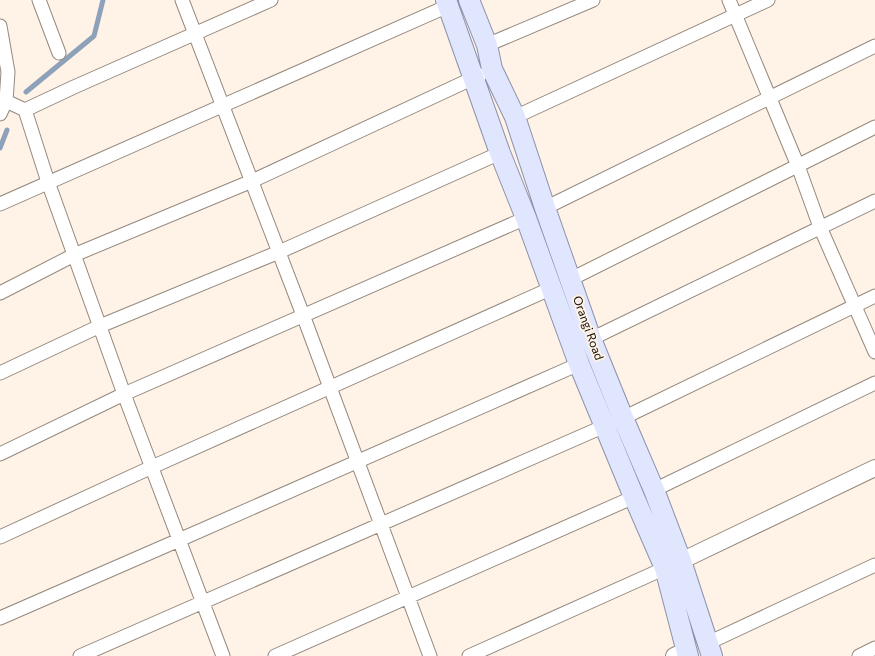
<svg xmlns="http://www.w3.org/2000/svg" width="875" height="656" font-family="Commissioner,sans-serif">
  <rect width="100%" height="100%" fill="#fff2e6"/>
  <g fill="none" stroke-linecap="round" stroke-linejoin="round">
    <!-- stream -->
    <path stroke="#8ea1ba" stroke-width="5" d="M26,92l68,-56 9,-36
      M0,148l7,-18"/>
    <!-- minor casing -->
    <g stroke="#94897e" stroke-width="15">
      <path id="minor" d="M39,0l20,53
        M182,0l121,315 127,341
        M729,0l69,166 22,61 55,125
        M0,26l8,46 -2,29 -6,13
        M487,45l106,-45
        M6,101l19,9 23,72 76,212 99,262
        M25,110l49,-23 197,-87
        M515,117l253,-117
        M0,204l448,-198
        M545,208l330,-162
        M571,279l304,-152
        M0,293l74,-38 178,-74 228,-106
        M591,339l284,-138
        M0,373l100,-47 179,-74 221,-99
        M0,454l124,-60 402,-176
        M654,490l221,-107
        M0,537l152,-70 400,-179
        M0,618l179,-78 400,-176
        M708,643l167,-78
        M80,656l543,-238 252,-122
        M275,656l359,-159
        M469,656l203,-91
        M859,656l16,-8"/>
    </g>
    <!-- tertiary casing -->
    <g stroke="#94897e" stroke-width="18">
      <path id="tertiary" d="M681,561l194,-93
        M674,656l13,-6"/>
    </g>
    <!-- primary casing -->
    <g stroke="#8d91aa" stroke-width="22">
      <path id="primary" d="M446,0l54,153 26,65 53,146 55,133 31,71 23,88
        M469,0l18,45 5,24 23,48 30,91 46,131 32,79 31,72 27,71 31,95"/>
    </g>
    <!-- minor -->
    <use href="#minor" stroke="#fff" stroke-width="13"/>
    <!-- tertiary -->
    <use href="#tertiary" stroke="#fff" stroke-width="16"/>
    <!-- primary -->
    <use href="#primary" stroke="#e0e6fe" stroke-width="20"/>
  </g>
  <g text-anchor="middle" stroke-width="4" stroke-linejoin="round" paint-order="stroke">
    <!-- street labels -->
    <g font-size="12" fill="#18130f" stroke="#fff2e6">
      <text transform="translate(588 328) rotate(70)" y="4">Orangi Road</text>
    </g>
  </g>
</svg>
